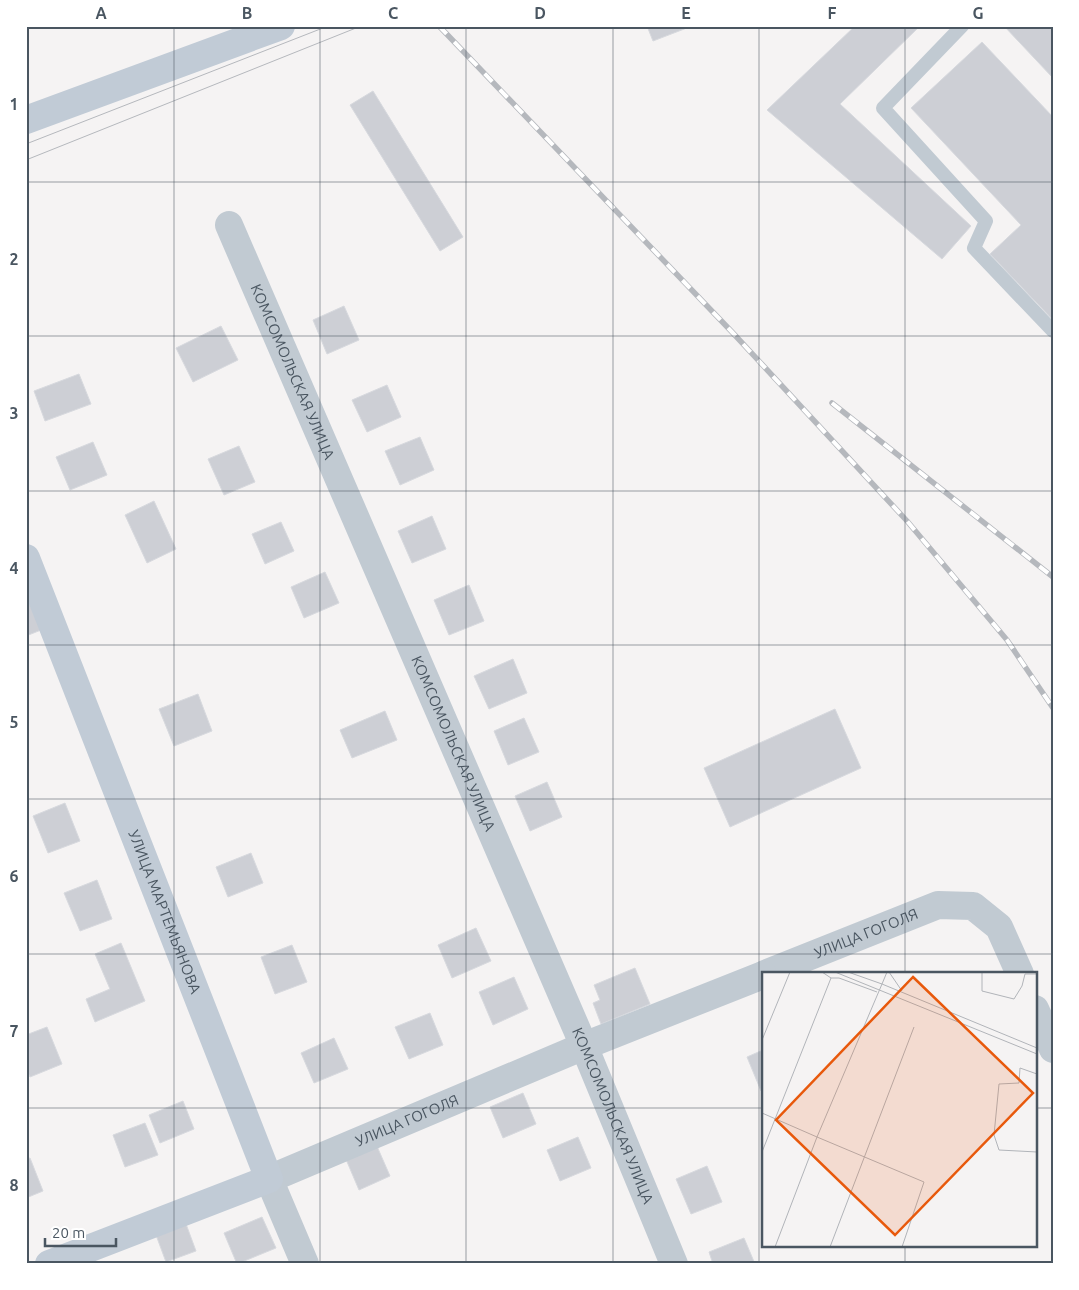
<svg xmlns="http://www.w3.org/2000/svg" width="1079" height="1290" font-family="Ubuntu,sans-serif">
  <rect width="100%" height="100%" fill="#f5f3f3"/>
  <!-- building -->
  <path fill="#cdcfd5" stroke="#d7d9de" d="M647,26h45l-39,15z
    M855,26h65l-80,78 131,122 -29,33 -175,-149z
    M1004,26h49v51h-1z
    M982,42l71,75v203l-63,-66 31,-29 -110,-117z
    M373,91l90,146 -23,14 -90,-146z
    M344,306l15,34 -32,14 -14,-34z
    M221,326l17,34 -45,22 -17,-34z
    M79,374l12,30 -46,17 -11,-30z
    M387,385l14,32 -34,15 -15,-32z
    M420,437l14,33 -34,15 -15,-34z
    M93,442l14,33 -37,15 -14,-33z
    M239,446l16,36 -31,13 -16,-36z
    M154,501l22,48 -29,14 -22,-48z
    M432,516l14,33 -34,14 -14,-32z
    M281,522l13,29 -29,13 -13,-30z
    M325,572l14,31 -35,15 -13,-31z
    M469,585l15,36 -35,14 -15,-35z
    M26,596l20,32 -20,8z
    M513,659l14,34 -38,16 -15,-33z
    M198,694l14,37 -38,15 -15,-37z
    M835,709l26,59 -131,59 -26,-59z
    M385,711l12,29 -45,18 -12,-28z
    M524,718l15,34 -31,13 -14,-34z
    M547,782l15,35 -32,14 -15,-35z
    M65,803l15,38 -32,12 -15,-37z
    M251,853l12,30 -35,14 -12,-30z
    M97,880l15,39 -32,12 -16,-38z
    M476,928l15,33 -39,17 -14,-33z
    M121,943l24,58 -50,21 -9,-23 24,-10 -15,-35z
    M292,945l15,37 -32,12 -14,-37z
    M635,968l15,36 -49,20 -8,-21 7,-3 -6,-15z
    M514,977l14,32 -35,16 -14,-33z
    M430,1013l13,32 -34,14 -14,-32z
    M47,1027l15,37 -32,13 -4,-9v-33z
    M334,1038l14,31 -34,14 -13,-30z
    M763,1050v41h-2l-14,-34z
    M523,1093l13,31 -33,14 -13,-31z
    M183,1101l11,28 -34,14 -11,-28z
    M145,1123l13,32 -33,12 -12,-32z
    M578,1137l13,31 -31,13 -13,-31z
    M376,1144l14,32 -31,14 -14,-33z
    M30,1158l13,33 -17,7v-39z
    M707,1166l15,36 -31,12 -15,-35z
    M262,1217l14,31 -39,16 -13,-31z
    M186,1224l10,27 -30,11 -10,-27z
    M744,1238l11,26h-42l-4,-12z"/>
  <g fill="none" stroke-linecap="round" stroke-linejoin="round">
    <!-- service -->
    <path stroke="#c1cad2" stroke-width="14" d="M962,26l-79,82 103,113 -12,27 79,83"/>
    <!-- minor -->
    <g stroke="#c1cad2" stroke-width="28">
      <path id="s1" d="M229,225l355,821 90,218"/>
      <path id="s2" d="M765,974l173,-69 35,1 26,21 21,47"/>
      <path d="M1035,1009l18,40"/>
      <path id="s3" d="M269,1179l315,-133 179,-71"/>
    </g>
    <!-- tertiary -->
    <path stroke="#c1cad2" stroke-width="28" d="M269,1179l36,85"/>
    <!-- secondary -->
    <g stroke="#c1cbd6" stroke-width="28">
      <path d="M26,120l255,-94"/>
      <path id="s4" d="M26,558l243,621 -220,85"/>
    </g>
    <!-- tram -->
    <path stroke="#b5b8bd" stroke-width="1" d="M26,144l302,-118
      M26,160l335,-134"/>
    <!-- rail casing -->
    <g stroke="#b5b8bd" stroke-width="5.5">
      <path id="rail" d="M439,26l293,306 175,189 100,119 46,68
        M832,403l221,174"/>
    </g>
    <!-- rail -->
    <use href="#rail" stroke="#fff" stroke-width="4" stroke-dasharray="11" stroke-linecap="butt"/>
  </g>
  <!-- grid -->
  <path fill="none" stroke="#4a5661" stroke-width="1" stroke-opacity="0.55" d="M174,26v1238M320,26v1238M466,26v1238M613,26v1238M759,26v1238M905,26v948M26,182h1027M26,336h1027M26,491h1027M26,645h1027M26,799h1027M26,954h1027M26,1108h737M1035,1108h18M905,1246v18"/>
  <g text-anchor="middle" stroke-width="4" stroke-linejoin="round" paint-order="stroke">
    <!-- street labels -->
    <g font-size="15" fill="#4a5661" stroke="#fff">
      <text dy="5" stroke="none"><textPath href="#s1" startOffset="160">КОМСОМОЛЬСКАЯ УЛИЦА</textPath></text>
      <text dy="5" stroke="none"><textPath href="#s1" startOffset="565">КОМСОМОЛЬСКАЯ УЛИЦА</textPath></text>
      <text dy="5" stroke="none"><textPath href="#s4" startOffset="380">УЛИЦА МАРТЕМЬЯНОВА</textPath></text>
      <text dy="5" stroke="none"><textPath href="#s2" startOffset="109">УЛИЦА ГОГОЛЯ</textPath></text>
      <text dy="5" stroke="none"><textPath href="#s1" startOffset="970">КОМСОМОЛЬСКАЯ УЛИЦА</textPath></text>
      <text dy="5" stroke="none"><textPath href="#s3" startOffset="150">УЛИЦА ГОГОЛЯ</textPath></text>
    </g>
  </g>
  <!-- overview -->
  <g transform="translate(762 972)">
    <rect width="275" height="275" fill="#f5f3f3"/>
    <path fill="none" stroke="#b1b4b9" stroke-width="1" d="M60,0l9,6h8l38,14M73,0l202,82M86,0l34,12 5,-12M127,0l13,19M220,0v19l32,8 8,-13 3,-12h12M0,68l28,-68M275,102l-17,-6 -1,15 -20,1 -5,51 5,15 38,2M0,141l55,24 65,-153 155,64M0,180l69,-174M13,275l42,-110 107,45 -22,65M68,275l84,-220"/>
    <path fill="#e8590c" fill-opacity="0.15" stroke="#e8590c" stroke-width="2.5" d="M151,5l120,116 -138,142 -119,-115z"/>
    <rect width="275" height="275" fill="none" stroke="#4a5661" stroke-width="2.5"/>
  </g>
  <!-- border -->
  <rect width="1079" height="1290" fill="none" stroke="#ffffff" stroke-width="55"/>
  <!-- scale -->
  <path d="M45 1238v8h71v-8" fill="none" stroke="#4a5661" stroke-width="2.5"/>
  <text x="52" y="1238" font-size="15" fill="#4a5661" stroke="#ffffff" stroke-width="4" paint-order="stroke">20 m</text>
  <rect x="28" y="28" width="1024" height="1234" fill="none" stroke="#4a5661" stroke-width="2"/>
  <g font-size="16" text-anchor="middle" font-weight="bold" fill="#4a5661">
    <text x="101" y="19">A</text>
    <text x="247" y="19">B</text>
    <text x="393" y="19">C</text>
    <text x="540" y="19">D</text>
    <text x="686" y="19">E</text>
    <text x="832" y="19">F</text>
    <text x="978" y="19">G</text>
    <text x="14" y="110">1</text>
    <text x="14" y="265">2</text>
    <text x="14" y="419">3</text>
    <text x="14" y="574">4</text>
    <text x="14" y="728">5</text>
    <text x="14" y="882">6</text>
    <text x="14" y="1037">7</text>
    <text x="14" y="1191">8</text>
  </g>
</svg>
